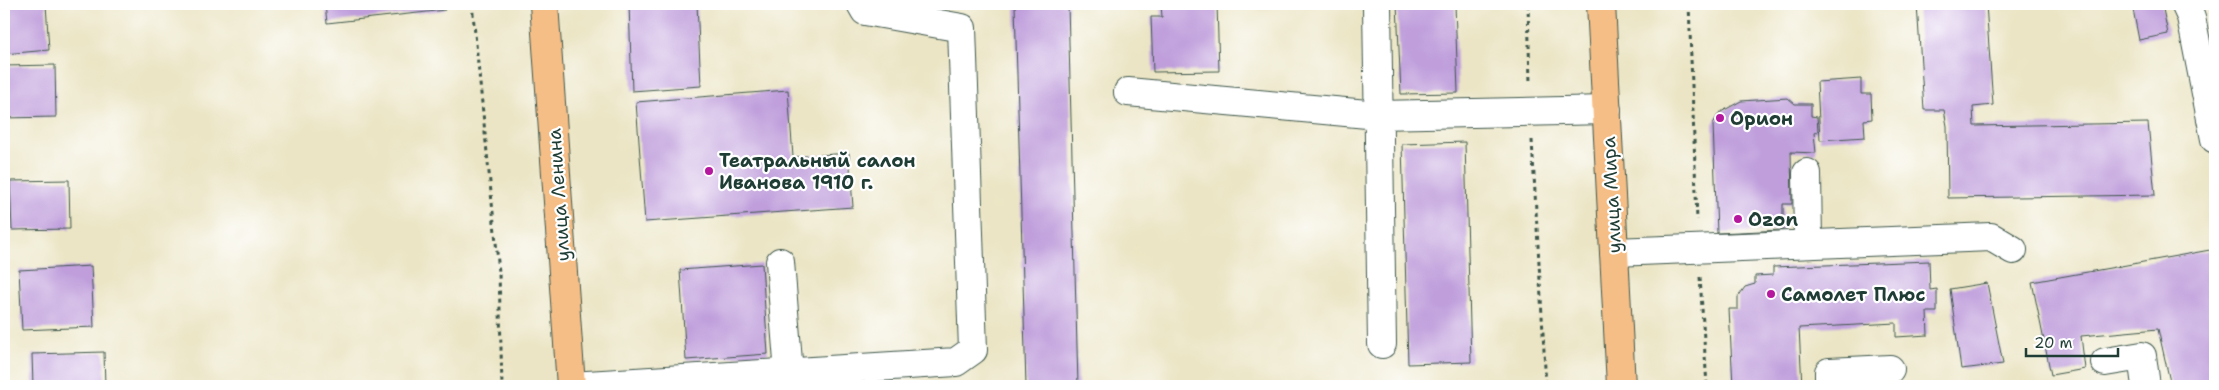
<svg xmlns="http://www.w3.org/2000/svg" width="2219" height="390" font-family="'Shantell Sans',sans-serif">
  <rect width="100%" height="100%" fill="#fff"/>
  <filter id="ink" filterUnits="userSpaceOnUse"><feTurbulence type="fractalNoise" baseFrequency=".02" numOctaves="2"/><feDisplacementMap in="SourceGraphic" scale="10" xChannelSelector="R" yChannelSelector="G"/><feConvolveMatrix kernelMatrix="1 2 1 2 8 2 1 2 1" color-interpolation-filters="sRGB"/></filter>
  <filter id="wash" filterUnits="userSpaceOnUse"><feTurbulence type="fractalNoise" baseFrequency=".0096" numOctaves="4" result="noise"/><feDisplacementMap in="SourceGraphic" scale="20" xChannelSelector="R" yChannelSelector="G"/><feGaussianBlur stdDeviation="1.12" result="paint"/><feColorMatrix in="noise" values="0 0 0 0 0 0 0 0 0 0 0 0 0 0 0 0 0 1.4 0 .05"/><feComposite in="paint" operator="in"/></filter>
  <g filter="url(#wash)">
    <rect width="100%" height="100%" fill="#ebe5c5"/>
    <g id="blocks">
      <!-- building -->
      <path fill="#bf9edb" d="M4,4h42l3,46 -45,4z
        M325,4h119l1,6 -118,13z
        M629,4h68l4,82 -69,5z
        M1068,4l10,382h-52l-11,-381z
        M1161,4h56l2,67 -66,1 -2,-55h11z
        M1397,4h58l3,89 -57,1z
        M1917,4h69l7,101 -20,2 1,19 174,-3 7,72 -207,3 -1,-72 -3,-16h-20z
        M2132,4h30l6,30 -29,6z
        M55,65l1,52 -52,1v-52z
        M1861,79v15h10l1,25 -8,1 1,17 -45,3 -3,-58z
        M788,90l5,67 56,-4 4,54 -208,15 -9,-120z
        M1788,98l7,6h16v12l6,1 1,14 -4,2 2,20 -25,-1 1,52h-9v26l-66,3 -4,-109 6,-11 22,-12z
        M1465,142l6,220 -63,2 -6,-220z
        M69,180l1,49 -58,1 -2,-49z
        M2210,250l5,22v114h-44l-13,-57 -77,7 4,33 -34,6 -19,-93z
        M1929,261l1,29 7,-1v23h-10l1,23 -32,2v-14l-97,5 3,58h-69l-4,-77h9v-12l7,-10 10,-3v-8l18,-1v-8z
        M762,264l6,90 -82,6 -6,-90z
        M91,266l3,61 -72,3 -3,-60z
        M1987,283l16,81 -42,5 -11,-80z
        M104,352l1,34h-72l-1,-32z"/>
    </g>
  </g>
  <g filter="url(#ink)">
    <use href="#blocks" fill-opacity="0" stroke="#3e564a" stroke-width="1"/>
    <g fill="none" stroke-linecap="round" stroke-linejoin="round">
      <!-- minor casing -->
      <g stroke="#3e564a" stroke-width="30">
        <path id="minor" d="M1377,4l5,340
          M2185,4l6,13 24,122
          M1128,92l250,23 229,-5
          M1807,173l1,71
          M1614,252l377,-15 22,13
          M780,262l9,112
          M2105,362l37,-6 4,30
          M571,386l385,-24 17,-12 -11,-322 -97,-17 -4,-7
          M1829,386v-14l61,-3"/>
      </g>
      <!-- major casing -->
      <g stroke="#3e564a" stroke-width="30">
        <path id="major" d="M544,4l27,382
          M1601,4l20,382"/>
      </g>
      <!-- path -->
      <path stroke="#3e564a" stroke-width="3" stroke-dasharray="4 4" stroke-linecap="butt" d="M472,4l27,268 3,114
        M1528,4l2,80
        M1689,4l8,216
        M1532,140l14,246
        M1700,277l7,109
        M4,358l2,28"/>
      <!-- minor -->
      <use href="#minor" stroke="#fff" stroke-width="28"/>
      <!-- major -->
      <use href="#major" stroke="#f6be87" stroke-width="28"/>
    </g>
  </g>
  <!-- markers -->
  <g fill="#b5179e" stroke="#fff" stroke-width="2">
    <circle cx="1720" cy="118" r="5"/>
    <circle cx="709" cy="171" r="5"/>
    <circle cx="1738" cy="219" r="5"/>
    <circle cx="1771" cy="294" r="5"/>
  </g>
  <g text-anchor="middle" stroke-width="4.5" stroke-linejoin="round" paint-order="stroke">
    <!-- poi labels -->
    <g font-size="19" font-weight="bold" fill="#1f3d34" stroke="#fff" text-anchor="start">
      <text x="1730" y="125">Орион</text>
      <text x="719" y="167">Театральный салон<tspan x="719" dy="22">Иванова 1910 г.</tspan></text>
      <text x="1748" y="226">Ozon</text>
      <text x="1781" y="301">Самолет Плюс</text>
    </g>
    <!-- street labels -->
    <g font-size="19" fill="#1f3d34" stroke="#fff">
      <text transform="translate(558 195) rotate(-94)" y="7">улица Ленина</text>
      <text transform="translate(1611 195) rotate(-93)" y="7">улица Мира</text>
    </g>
  </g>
  <!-- margin -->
  <rect width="2219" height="390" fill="none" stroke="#fff" stroke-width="20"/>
  <!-- scale -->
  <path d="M2026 348v8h92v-8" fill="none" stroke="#1f3d34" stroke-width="2.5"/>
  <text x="2034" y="348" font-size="15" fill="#1f3d34" stroke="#ffffff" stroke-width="4" paint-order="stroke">20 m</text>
</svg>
